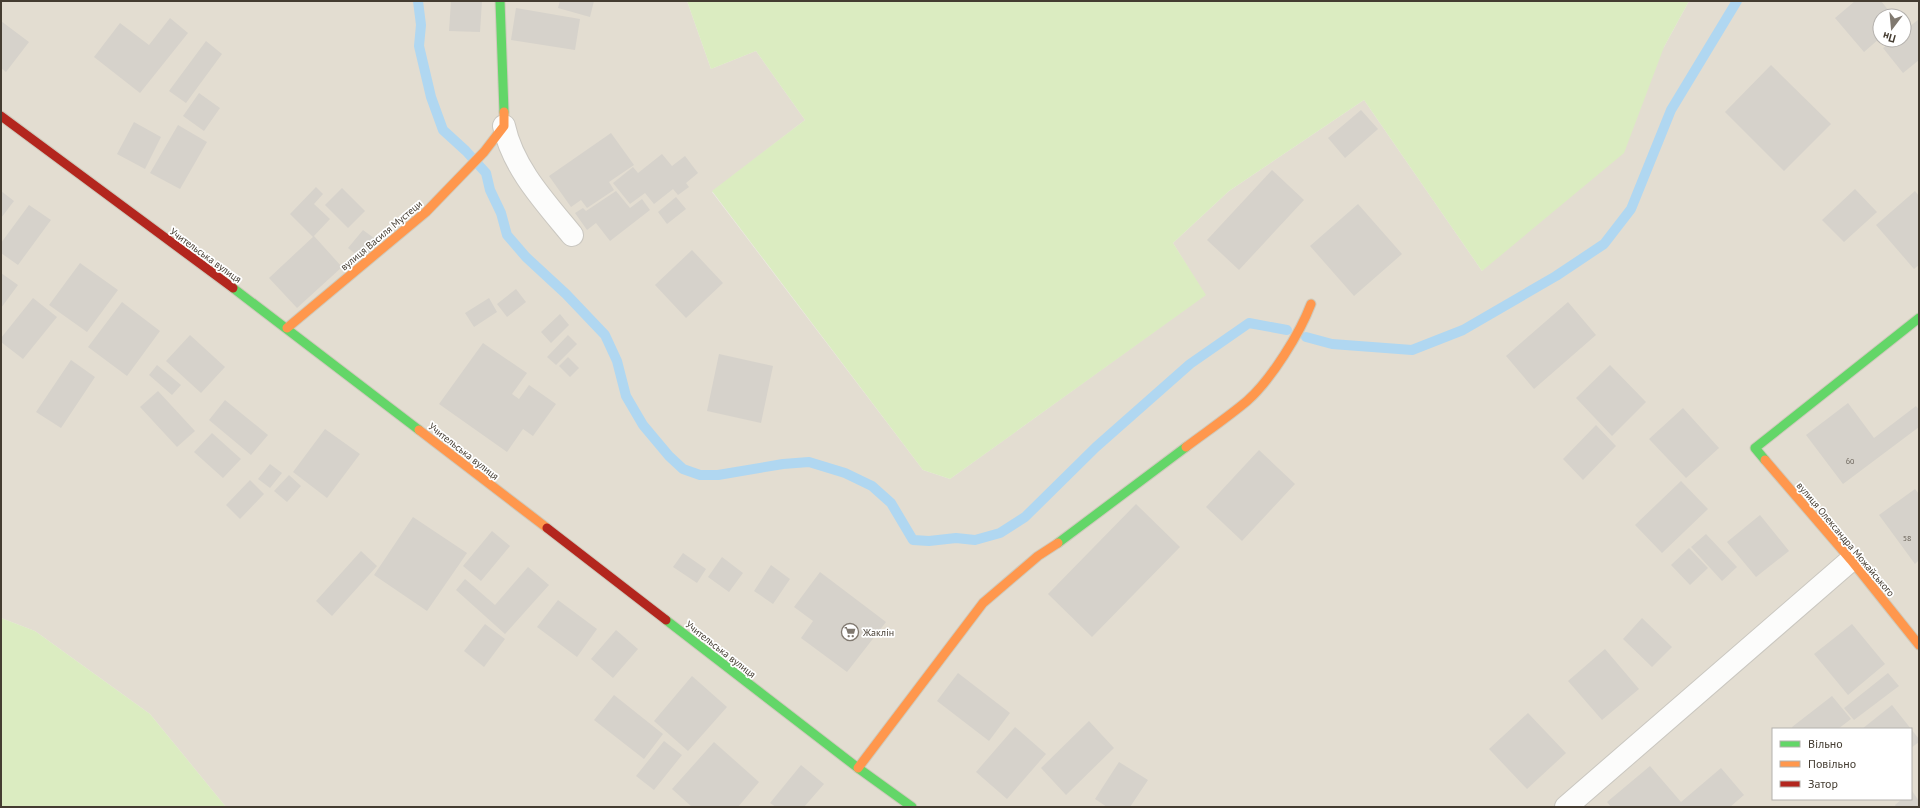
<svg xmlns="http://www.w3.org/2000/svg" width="1920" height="808" font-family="'PT Sans',sans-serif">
  <rect width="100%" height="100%" fill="#eeebe4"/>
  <!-- residential -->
  <path fill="#e3ddd1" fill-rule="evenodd" d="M1,1h686l24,68 45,-18 49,69 -93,72 211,278 27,9 255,-184 -32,-52 56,-52 135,-91 118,171 182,-224 25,-46h230v806h-1693l-76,-93 -115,-83 -34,-13zM1880,16h24v24h-24zM1773,729h138v70h-138z"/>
  <!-- green -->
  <path fill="#dbecc1" d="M687,1h1002l-25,46 -40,106 -142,118 -118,-171 -135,91 -56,52 33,52 -256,184 -27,-9 -211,-279 93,-71 -49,-69 -45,18z
    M1,618l34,13 115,83 76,93h-225z"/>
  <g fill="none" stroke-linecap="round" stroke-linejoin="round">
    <!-- stream -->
    <path stroke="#b0d7f1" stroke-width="10" d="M418,1l3,24 -2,21 12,51 12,33 23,21 20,22 4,17 11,23 6,22 19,22 40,37 39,41 12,26 9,35 17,29 26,31 14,13 17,6h18l65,-11 26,-2 36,11 27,13 19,17 22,37 16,1 27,-3 19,2 25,-7 25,-16 71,-70 94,-83 59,-41 38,7
      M1306,337l26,7 80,6 51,-20 93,-54 48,-32 27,-35 40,-99 66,-109"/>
  </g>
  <!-- building -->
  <path fill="#d6d2cb" d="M451,1h31l-2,31 -31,-1z
    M560,1h34l-4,16 -32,-9z
    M1855,1h26l12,15h-13v22l-16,14 -29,-34z
    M516,8l64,11 -5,31 -64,-10z
    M170,18l18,15 -48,60 -46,-36 26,-34 29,22z
    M1919,19v41l-16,13 -20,-25 11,-8h10v-9z
    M1,21l28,21 -23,30 -5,-4z
    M206,41l16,13 -36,49 -17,-12z
    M1771,65l60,59 -47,47 -59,-59z
    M199,93l21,15 -16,23 -21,-15z
    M1361,110l17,19 -33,29 -17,-20z
    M134,122l27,15 -16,32 -28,-15z
    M178,125l29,17 -27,47 -30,-16z
    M611,133l23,32 -25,17 5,8 -27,18 -6,-8 -10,7 -22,-31z
    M662,154l10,12 13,-10 13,17 -12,10 3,4 -11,8 -5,-6 -19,15 -9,-11 -15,11 -17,-21 20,-16 5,6z
    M1272,170l32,30 -65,70 -32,-30z
    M316,187l7,7 -9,10 16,15 -17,18 -23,-23z
    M342,188l23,23 -17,17 -23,-23z
    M1855,189l22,23 -33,30 -22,-22z
    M1,191l13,10 -13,17z
    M616,191l14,17 12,-9 8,11 -40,31 -14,-18 -9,7 -12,-17 8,-5 3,3z
    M1915,191l4,5v69l-5,4 -38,-44z
    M676,197l10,12 -19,15 -9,-12z
    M1358,204l44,50 -48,42 -44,-50z
    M29,205l22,15 -33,45 -17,-12v-10z
    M363,230l15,11 -15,19 -15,-12z
    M314,236l28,31 -45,41 -28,-30z
    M692,250l31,33 -37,35 -31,-33z
    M80,263l38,27 -31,42 -38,-27z
    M1,273l17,12 -17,23z
    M516,289l10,13 -19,15 -10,-13z
    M33,298l24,19 -34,42 -22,-17v-4z
    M489,298l8,14 -23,15 -9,-14z
    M122,302l38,29 -33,45 -39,-29z
    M1568,302l28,33 -62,54 -28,-33z
    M560,314l9,11 -18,18 -10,-11z
    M190,335l35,32 -24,26 -35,-32z
    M568,335l9,9 -21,21 -9,-8z
    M483,343l44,30 -15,21 7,5 10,-14 27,19 -23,32 -10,-7 -16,23 -68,-48z
    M719,354l54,12 -12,57 -54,-12z
    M568,357l11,11 -9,9 -11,-11z
    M71,360l24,17 -34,51 -25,-16z
    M157,365l24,20 -9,10 -23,-20z
    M1610,365l36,37 -34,34 -36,-38z
    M158,391l37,40 -18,16 -37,-40z
    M225,400l43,35 -17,20 -42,-35z
    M1848,403l26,35 42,-32 3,4v17l-76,57 -37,-49z
    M1683,408l36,40 -33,30 -37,-39z
    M1596,425l20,21 -33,34 -20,-21z
    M325,429l35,25 -33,44 -34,-26z
    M212,433l29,26 -18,19 -29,-26z
    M1259,450l36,34 -53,57 -36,-34z
    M270,464l12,9 -12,15 -12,-9z
    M289,475l12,11 -14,16 -13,-11z
    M250,480l14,14 -24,25 -14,-14z
    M1681,481l27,28 -46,44 -27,-28z
    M1915,489l4,5v66l-4,4 -36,-49z
    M1136,504l44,43 -88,90 -44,-43z
    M1760,515l29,36 -33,26 -29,-35z
    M413,517l54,36 -40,58 -53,-36z
    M492,531l18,15 -29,35 -18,-15z
    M1706,534l31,33 -15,14 -31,-34z
    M1689,548l19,20 -18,17 -19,-20z
    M361,551l16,15 -45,50 -16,-15z
    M683,553l23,16 -9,14 -24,-16z
    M722,557l21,16 -14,19 -21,-15z
    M771,565l19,14 -17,25 -19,-13z
    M528,567l21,18 -44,49 -49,-44 9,-11 30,26z
    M820,572l66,50 -39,50 -46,-34 12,-17 -19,-14z
    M558,600l39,29 -20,28 -40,-30z
    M1642,618l30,29 -20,20 -29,-28z
    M485,624l20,15 -21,28 -20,-16z
    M1852,624l33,40 -37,31 -34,-41z
    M616,630l22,19 -25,29 -22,-19z
    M1605,649l34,40 -37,31 -34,-39z
    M958,673l52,40 -21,28 -52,-40z
    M1888,673l11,13 -45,34 -10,-12z
    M692,676l35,31 -39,44 -34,-30z
    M614,695l49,39 -19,25 -50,-39z
    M1832,696l19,23 -13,10h-45l-1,-2z
    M1892,705l27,34v3l-8,6v-19h-49z
    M1528,713l38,40 -39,36 -38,-40z
    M1089,721l25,27 -48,47 -25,-27z
    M1015,727l31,27 -39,45 -31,-27z
    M664,741l18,14 -28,35 -18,-14z
    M714,742l45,40 -21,25h-46l-20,-18z
    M1119,762l29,18 -18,27h-23l-12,-8z
    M801,765l23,19 -20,23h-28l-6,-4z
    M1650,766l31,36 40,-34 23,27 -14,12h-119l-4,-5z
    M1912,791l7,10v6h-23l-1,-2 7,-6h9z"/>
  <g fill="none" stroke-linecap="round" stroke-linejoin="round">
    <!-- street casing -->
    <g stroke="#cac7c0" stroke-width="24">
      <path id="street" d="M504,126c9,42 41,76 68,109
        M1566,807l285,-247"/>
    </g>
    <!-- fast casing -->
    <g stroke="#cfcabc" stroke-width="11">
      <path id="fast" d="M500,1l4,111
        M233,288l186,142
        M1765,460l-10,-12 164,-130
        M1058,543l128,-96
        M666,620l192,148 54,39"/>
    </g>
    <!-- slow casing -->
    <g stroke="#cfcabc" stroke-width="11">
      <path id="slow" d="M287,328l139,-116 58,-60 20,-26v-14
        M419,430l128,98
        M1186,447c20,-15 42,-30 61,-46 24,-21 53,-68 64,-97
        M1765,460l86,100 68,85
        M858,768l125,-165 55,-47 20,-13"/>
    </g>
    <!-- jam casing -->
    <g stroke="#cfcabc" stroke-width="11">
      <path id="jam" d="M1,116l232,172
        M547,528l119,92"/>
    </g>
    <!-- street -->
    <use href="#street" stroke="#fcfcfb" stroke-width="22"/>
    <!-- fast -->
    <use href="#fast" stroke="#63d668" stroke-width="9"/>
    <!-- slow -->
    <use href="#slow" stroke="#ff974d" stroke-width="9"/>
    <!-- jam -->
    <use href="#jam" stroke="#b3261e" stroke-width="9"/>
  </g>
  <!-- icons -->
  <defs>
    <g id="supermarket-ring" transform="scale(0.9)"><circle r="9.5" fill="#fff" stroke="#807970" stroke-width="1.5"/><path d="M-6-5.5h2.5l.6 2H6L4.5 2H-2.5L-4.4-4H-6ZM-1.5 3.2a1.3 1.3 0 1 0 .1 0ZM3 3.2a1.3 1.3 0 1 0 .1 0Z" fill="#807970"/></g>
  </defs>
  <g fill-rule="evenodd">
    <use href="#supermarket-ring" x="850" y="632"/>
  </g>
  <g text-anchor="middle" stroke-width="3.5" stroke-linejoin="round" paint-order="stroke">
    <!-- number labels -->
    <g font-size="8" fill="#6a6359">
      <text x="1850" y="464">60</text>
      <text x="1907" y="541">58</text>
    </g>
    <!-- street labels -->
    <g font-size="10" fill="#443c31" stroke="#fff">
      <text transform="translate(381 235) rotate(-40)" y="4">вулиця Василя Мустеци</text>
      <text transform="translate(206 255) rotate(36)" y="4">Учительська вулиця</text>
      <text transform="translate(464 451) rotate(38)" y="4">Учительська вулиця</text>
      <text transform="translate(1846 539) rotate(50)" y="4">вулиця Олександра Можайського</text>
      <text transform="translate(721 649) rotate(38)" y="4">Учительська вулиця</text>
    </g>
    <!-- poi labels -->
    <g font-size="10" fill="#443c31" stroke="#fff" text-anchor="start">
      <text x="863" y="636">Жаклін</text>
    </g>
  </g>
  <!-- border -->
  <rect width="1920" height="808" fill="none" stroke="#443c31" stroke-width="4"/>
  <!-- legend -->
  <rect x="1772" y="728" width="140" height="72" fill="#ffffff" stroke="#b4b1ad"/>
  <rect x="1780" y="741" width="20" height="6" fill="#63d668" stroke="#b4b1ad"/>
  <text x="1808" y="748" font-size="12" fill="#443c31">Вільно</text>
  <rect x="1780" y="761" width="20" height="6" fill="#ff974d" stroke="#b4b1ad"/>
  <text x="1808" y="768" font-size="12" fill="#443c31">Повільно</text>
  <rect x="1780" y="781" width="20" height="6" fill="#b3261e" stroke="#b4b1ad"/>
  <text x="1808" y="788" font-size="12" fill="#443c31">Затор</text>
  <!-- north arrow -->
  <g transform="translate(1892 28) rotate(196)"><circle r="19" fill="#ffffff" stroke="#b4b1ad"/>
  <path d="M0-3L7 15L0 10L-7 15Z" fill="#807970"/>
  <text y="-6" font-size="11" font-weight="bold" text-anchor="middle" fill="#443c31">Пн</text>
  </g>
</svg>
